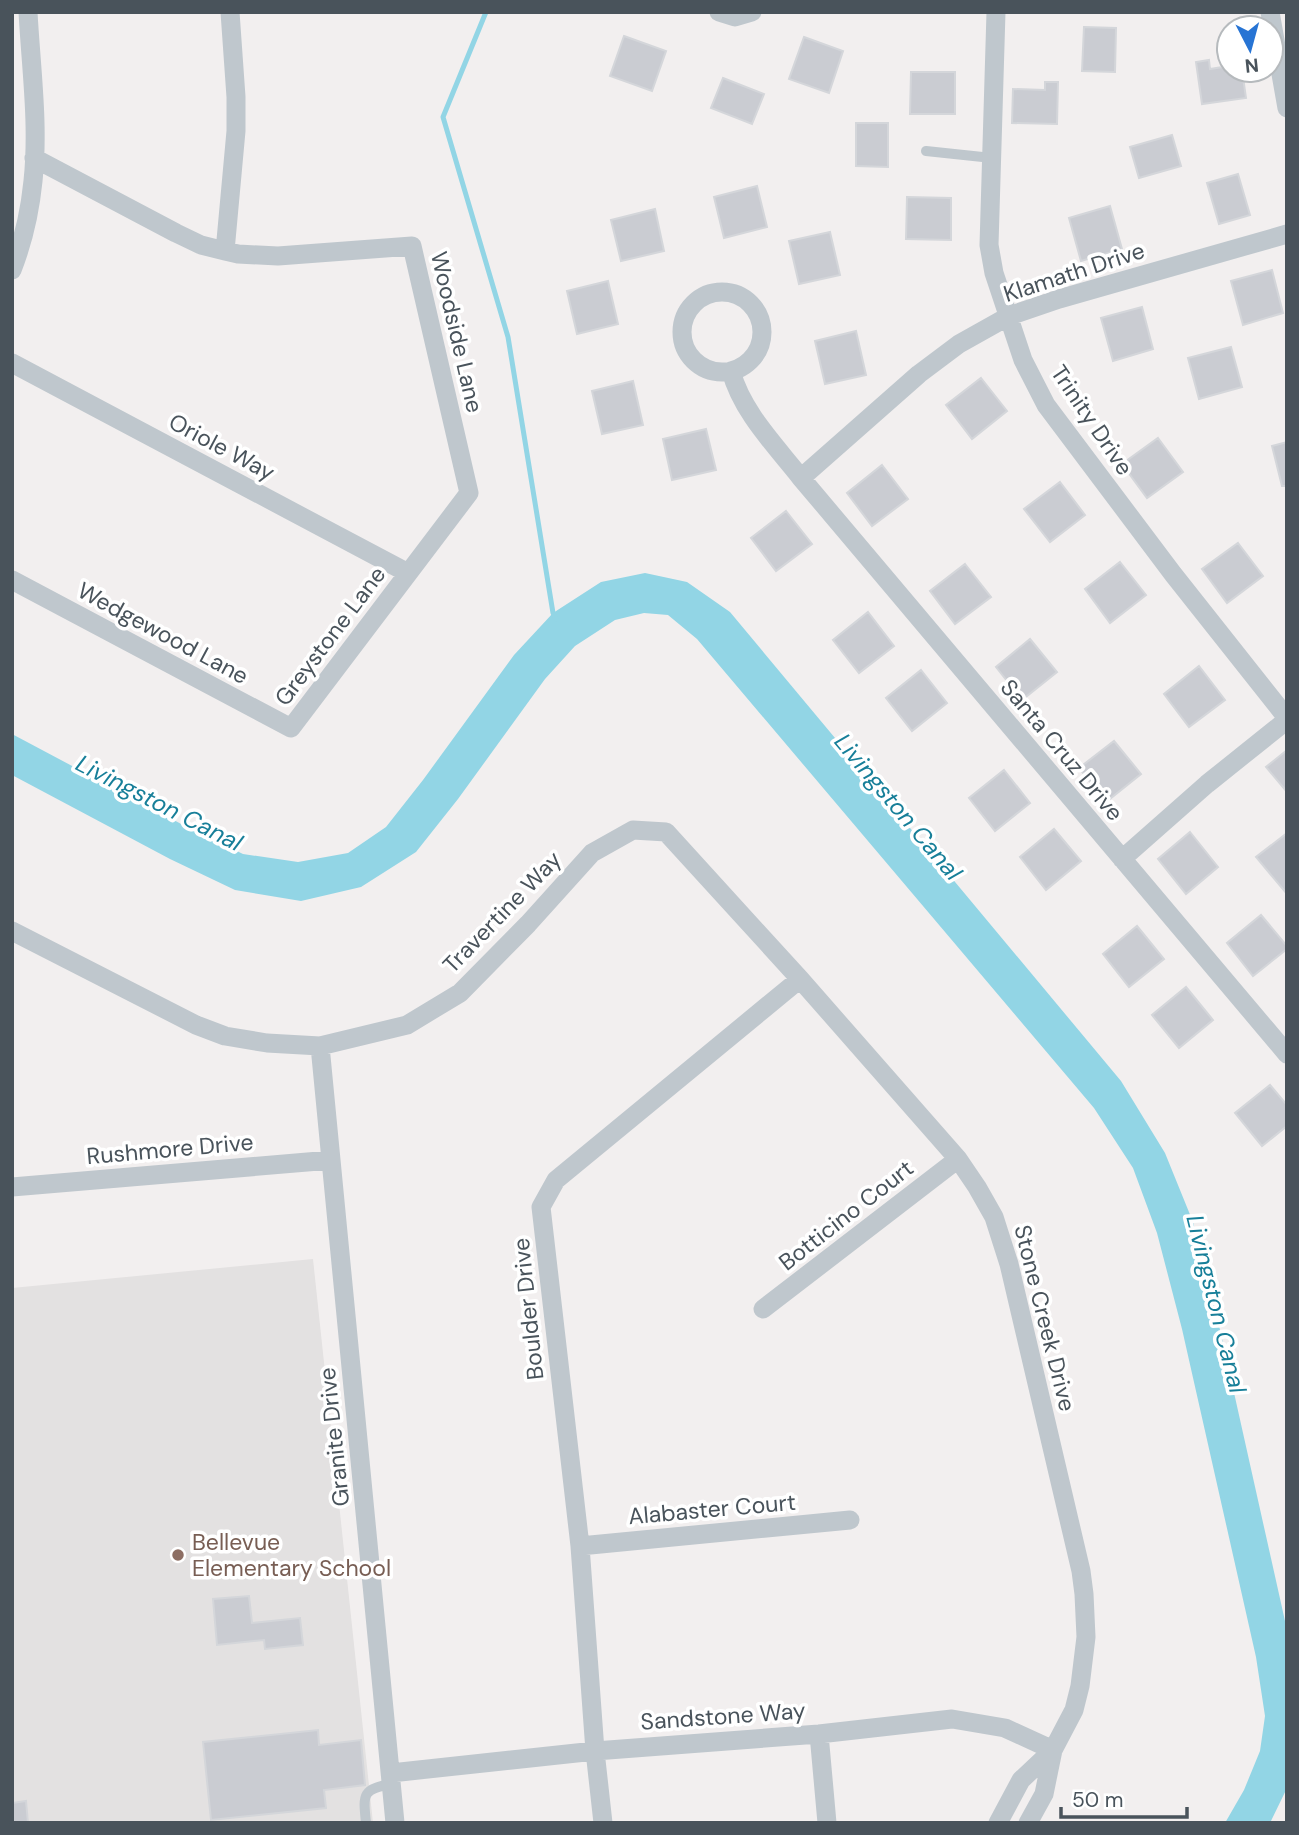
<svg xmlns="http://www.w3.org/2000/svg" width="1299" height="1835" font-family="'DM Sans',sans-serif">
  <rect width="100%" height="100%" fill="#f2efef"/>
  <!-- education -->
  <path fill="#e3e1e1" d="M313,1259l60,564h-361v-535z"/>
  <!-- water -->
  <path fill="#92d5e5" d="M645,573l42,9 43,30 391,469 44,72 28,69 25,99 69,309v158l-17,35h-45l19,-33 16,-39 5,-35 -9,-59 -74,-328 -25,-96 -24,-65 -39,-60 -397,-469 -29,-24 -24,-2 -29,7 -40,26 -30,33 -87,120 -42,53 -55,35 -60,14 -66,-11 -65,-31 -158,-84v-41l173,92 58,28 55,8 50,-9 38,-26 37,-47 91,-125 39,-42 48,-31z"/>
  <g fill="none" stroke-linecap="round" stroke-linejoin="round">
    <!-- stream -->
    <path stroke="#92d5e5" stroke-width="5" d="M486,12l-43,105 65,220 45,276 3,6"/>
  </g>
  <!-- building -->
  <path fill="#caccd2" stroke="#d4d6da" stroke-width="2" d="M1084,27l32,1 -1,44 -33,-1z
    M624,36l42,15 -14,40 -42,-15z
    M804,37l39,14 -14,42 -40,-14z
    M1209,60l1,9 19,-3v4h13l4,28 -44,6 -6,-42z
    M911,72h44v42h-45z
    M723,78l41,16 -12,30 -41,-16z
    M1045,82h13l-1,42 -45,-1 1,-34 32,1z
    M856,123h32v44l-32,-1z
    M1172,135l9,31 -42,12 -9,-31z
    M1238,174l12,41 -31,9 -12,-41z
    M757,186l10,41 -43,11 -10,-41z
    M907,197l44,1v42l-45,-1z
    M1110,206l12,43 -41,12 -12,-43z
    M655,209l9,42 -43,10 -10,-41z
    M830,232l10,43 -41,9 -10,-43z
    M1272,270l11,43 -40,12 -12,-44z
    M608,281l10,43 -41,10 -10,-43z
    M1142,307l11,42 -40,12 -12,-43z
    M856,331l10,44 -41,9 -10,-43z
    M1231,347l11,40 -43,12 -11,-41z
    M981,378l26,33 -35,28 -26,-34z
    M633,381l10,44 -41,9 -10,-43z
    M706,429l10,41 -44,10 -9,-41z
    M1158,438l25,34 -36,26 -25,-34z
    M1287,442v44h-5l-10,-40z
    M882,465l26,34 -36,27 -25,-33z
    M1060,482l25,33 -35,27 -26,-33z
    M786,511l26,33 -36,27 -25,-33z
    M1238,543l25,33 -36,27 -25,-34z
    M1120,562l26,33 -36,28 -25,-34z
    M965,564l26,33 -36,27 -25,-33z
    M868,612l26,34 -35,27 -26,-33z
    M1030,639l27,33 -35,28 -26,-33z
    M1199,666l26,34 -36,27 -25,-33z
    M921,670l26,33 -35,28 -26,-33z
    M1114,741l27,33 -35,28 -27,-34z
    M1287,750v42l-21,-25z
    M1004,770l26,33 -35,28 -26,-33z
    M1054,829l27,32 -35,29 -26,-33z
    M1190,832l28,35 -32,27 -28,-35z
    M1287,833v61l-31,-37z
    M1261,915l26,31v3l-34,27 -26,-33z
    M1137,926l27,33 -35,28 -26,-33z
    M1186,987l27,33 -34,28 -27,-33z
    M1270,1085l17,20v21l-25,20 -27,-33z
    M249,1596l3,27 48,-5 3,27 -38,4 -1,-9 -47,5 -4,-46z
    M318,1730l1,15 42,-5 4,45 -41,5 2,18 -115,12 -8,-78z
    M26,1801l2,22h-16v-20z"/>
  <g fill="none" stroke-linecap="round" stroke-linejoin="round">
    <!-- service -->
    <path stroke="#bfc7cd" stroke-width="10" d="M926,151l66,7
      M366,1823c-3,-29 -4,-34 26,-39"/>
    <!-- minor -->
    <path stroke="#bfc7cd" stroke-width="19" d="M719,12l16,5 17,-5
      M996,12l-7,233 5,28 29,87 23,45 127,169 114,144
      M1270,12l17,96
      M225,251l11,-120v-34l-6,-85
      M12,270c11,-28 18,-59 21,-89 6,-56 -2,-113 -5,-169
      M682 332a40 40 0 1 1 80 0a40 40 0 1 1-80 0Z
      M12,363l396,210
      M731,371c11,41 44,74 70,107l486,576
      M801,478l118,-104 40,-30 50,-28 50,-17 228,-65
      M12,580l279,148 178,-235 -57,-247 -134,10 -40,-2 -13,-3 -24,-6 -25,-12 -142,-75
      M1122,859l85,-75 80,-64
      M12,931l184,94 29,11 42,7 53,3 87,-21 53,-32 68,-69 64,-71 41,-23 33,2 134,147 158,180 19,28 17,30 15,47 72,307 3,23 2,43 -6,49 -6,24 -21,40 -9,44 -16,29
      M320,1046l75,777
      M12,1187l319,-27
      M763,1309l195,-150
      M580,1546l270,-26
      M819,1734l8,89
      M391,1773l204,-22 224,-17 133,-15 53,9 48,22
      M603,1823l-8,-72 -15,-205 -39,-339 15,-27 244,-201
      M998,1823l23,-43 32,-30"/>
  </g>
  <!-- markers -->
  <circle fill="#8d6e63" stroke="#fff" stroke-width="2.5" cx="178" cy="1555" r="7"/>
  <g text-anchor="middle" stroke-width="7" stroke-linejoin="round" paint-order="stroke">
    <!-- street labels -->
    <g font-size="23" fill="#49535b" stroke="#fff">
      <text transform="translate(1074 272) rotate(-18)" y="8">Klamath Drive</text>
      <text transform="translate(457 332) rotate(77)" y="8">Woodside Lane</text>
      <text transform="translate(1092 420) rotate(56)" y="8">Trinity Drive</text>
      <text transform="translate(222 447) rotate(28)" y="8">Oriole Way</text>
      <text transform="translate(163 633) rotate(28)" y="8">Wedgewood Lane</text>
      <text transform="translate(330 636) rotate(-53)" y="8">Greystone Lane</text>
      <text transform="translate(1062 750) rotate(50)" y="8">Santa Cruz Drive</text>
      <text transform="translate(502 912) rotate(-46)" y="8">Travertine Way</text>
      <text transform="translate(170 1149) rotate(-5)" y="8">Rushmore Drive</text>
      <text transform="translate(846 1215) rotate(-38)" y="8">Botticino Court</text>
      <text transform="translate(528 1309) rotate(-96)" y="8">Boulder Drive</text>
      <text transform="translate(1045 1318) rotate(76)" y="8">Stone Creek Drive</text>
      <text transform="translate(334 1437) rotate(-96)" y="8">Granite Drive</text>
      <text transform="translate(712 1509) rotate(-5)" y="8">Alabaster Court</text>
      <text transform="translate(723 1716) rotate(-4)" y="8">Sandstone Way</text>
    </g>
    <!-- education labels -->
    <g font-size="23" fill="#785e54" stroke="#fff" text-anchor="start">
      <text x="192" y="1550">Bellevue<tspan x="192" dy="26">Elementary School</tspan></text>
    </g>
    <!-- water labels -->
    <g font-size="24" font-style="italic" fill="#177f99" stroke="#fff">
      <text transform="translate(159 803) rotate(27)" y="8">Livingston Canal</text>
      <text transform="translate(898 807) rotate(50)" y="8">Livingston Canal</text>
      <text transform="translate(1216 1304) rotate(76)" y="8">Livingston Canal</text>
    </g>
  </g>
  <!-- border -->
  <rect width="1299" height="1835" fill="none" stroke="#49535b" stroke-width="28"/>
  <!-- north arrow -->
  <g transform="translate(1250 49) rotate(174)"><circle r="33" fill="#ffffff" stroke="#b6babd" stroke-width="2"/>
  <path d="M0-5L12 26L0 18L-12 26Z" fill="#2774d4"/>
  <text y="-10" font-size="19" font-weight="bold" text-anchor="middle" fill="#49535b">N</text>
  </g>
  <!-- scale -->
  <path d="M1061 1807v10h126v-10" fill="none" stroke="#49535b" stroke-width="3.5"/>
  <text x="1072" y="1807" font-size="21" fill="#49535b" stroke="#ffffff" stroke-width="5" paint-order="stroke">50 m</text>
</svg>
